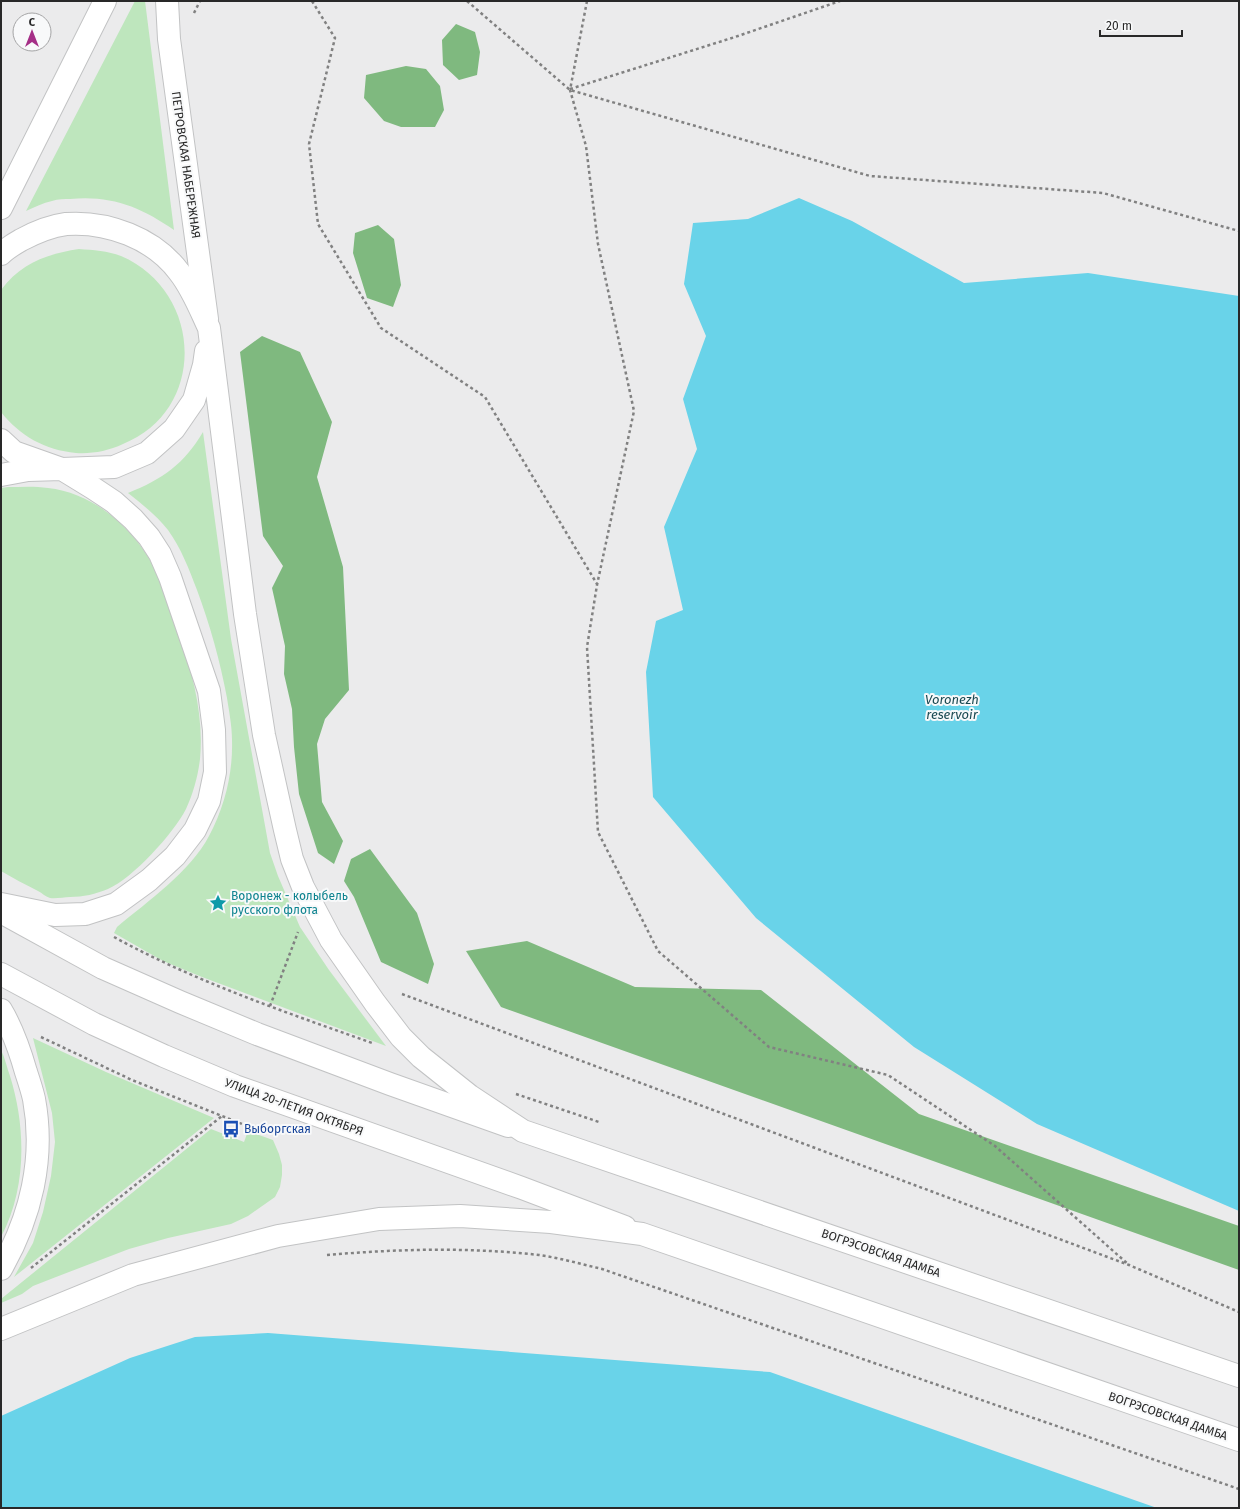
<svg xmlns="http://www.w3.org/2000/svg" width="1240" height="1509" font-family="'Fira Sans',sans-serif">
  <rect width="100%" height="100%" fill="#ebebec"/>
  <!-- green -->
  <path fill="#bee6bd" d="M135,1h10l29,229c-33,-23 -63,-35 -104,-31 -5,0 -12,0 -18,2 -9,2 -17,6 -26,10z
    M79,249c14,1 29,2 42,7 82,35 87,154 2,188 -15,7 -31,10 -47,9 -31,-3 -56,-17 -75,-41v-122c20,-27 46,-36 78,-41z
    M203,432l28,207 39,214 8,23 22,51 29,43 57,76 -184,-69 -39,-16 -49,-28 3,-6c31,-26 73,-55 92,-91 16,-30 24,-63 23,-96 0,-14 -3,-29 -5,-42 -7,-37 -17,-73 -30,-108 -8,-21 -16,-42 -29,-60 -11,-14 -26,-26 -40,-37 35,-14 56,-29 75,-61z
    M8,487c13,0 27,-1 40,1 47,5 88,42 108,83 10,20 17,43 24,65 13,39 24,81 20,123 -2,17 -7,35 -14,50 -13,25 -53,69 -78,80 -12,5 -25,8 -38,8 -6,0 -14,2 -20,1 -4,-1 -8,-5 -12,-7 -12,-6 -25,-13 -37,-20v-383z
    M33,1038l73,34 108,46 -200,159 19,-34 10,-31 8,-36 4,-34 -3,-29z
    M1,1050c4,8 6,18 9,26 16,51 17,112 -9,161z
    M211,1129l33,13 4,-11 25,9 6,14 3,11v10l-2,12 -5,10 -27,19 -17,8 -63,14 -39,11 -73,28 -23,9 -11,8 -21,9v-4z"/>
  <!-- forest -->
  <path fill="#7fb97f" d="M456,24l19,8 5,20 -3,23 -18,5 -16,-15 -1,-25z
    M406,66l20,3 14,17 4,24 -9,17h-34l-17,-6 -20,-23 2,-23z
    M378,225l16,14 7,46 -8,22 -26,-9 -14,-45 2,-20z
    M262,336l38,16 32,70 -15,55 26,90 6,123 -24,29 -8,25 5,58 21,39 -9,23 -16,-11 -19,-59 -5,-47 -2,-38 -8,-35 1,-28 -13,-58 11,-22 -20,-30 -23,-184z
    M370,849l47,64 17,51 -6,20 -47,-22 -27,-65 -10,-16 7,-22z
    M527,941l108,46 126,3 158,124 320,112v44l-738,-263 -35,-56z"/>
  <!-- water -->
  <path fill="#69d3e9" d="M799,198l53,23 112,62 124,-10 151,23v915l-202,-87 -123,-77 -158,-129 -103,-121 -7,-125 10,-51 27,-11 -19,-83 33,-78 -14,-50 23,-63 -22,-52 9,-61 55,-4z
    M268,1333l502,39 387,136h-1156v-92l129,-58 65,-21z"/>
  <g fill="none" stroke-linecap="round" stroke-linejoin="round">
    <!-- major casing -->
    <g stroke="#c2c3c4" stroke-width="24">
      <path id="major" d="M167,1l2,38 38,280
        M1,208l104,-207
        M1,475l27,-5 34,-1 31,19 21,14 19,17 16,18 11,17 10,23 39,114 5,39 1,42 -6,29 -14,29 -20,26 -26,24 -33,24 -31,10 -30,1 -54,-11
        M1,912l102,56 77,34 77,32 133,50 118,42
        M1,974l93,50 70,32 71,30 287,102 103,39
        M1,1010c12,20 19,41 25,62 3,9 6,18 8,27 11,59 -3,118 -33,170"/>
    </g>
    <!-- highway casing -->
    <g stroke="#c2c3c4" stroke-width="24">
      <path id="highway" d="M1,254c6,-6 13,-10 20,-14 13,-7 30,-14 45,-16 41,-3 88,14 113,48 13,16 21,37 30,56l36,286 19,121 21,95 7,29 11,28 28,53 44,63 26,34 20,20 49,39 53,35 716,245
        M1,440l13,12 48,17 52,-2 33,-14 27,-24 20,-29 10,-35 2,-14
        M1,1329l132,-54 145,-39 101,-17 81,-3 91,6 91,12 597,206"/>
    </g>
    <!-- path -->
    <path stroke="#818181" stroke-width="2.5" stroke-dasharray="3 3" stroke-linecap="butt" d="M312,1l23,37 -26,106 9,80 63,104 104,69 112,187
      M467,1l103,89 300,86 233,17 136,38
      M587,1l-17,89 16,56 12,98 36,167 -37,174 -10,62 11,185 60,119 111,96 119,28 107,71 134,119
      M194,13l6,-12
      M570,89l165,-52 105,-36
      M114,937c82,45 171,75 258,106
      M402,994l727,271 110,47
      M270,1006l28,-74
      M41,1037l91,43 135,54
      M516,1094l83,28
      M327,1255c70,-6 142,-8 212,0 21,3 42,9 63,14l637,220
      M31,1268l191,-152"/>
    <!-- major -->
    <use href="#major" stroke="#fff" stroke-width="22"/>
    <!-- highway -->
    <use href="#highway" stroke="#fff" stroke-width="22"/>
  </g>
  <!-- icons -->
  <defs>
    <g id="sight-bare" transform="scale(1.38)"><path d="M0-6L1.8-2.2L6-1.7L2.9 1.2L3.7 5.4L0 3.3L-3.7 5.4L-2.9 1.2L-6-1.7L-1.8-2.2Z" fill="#0f9aa8" stroke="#f8f9fa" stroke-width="2.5" paint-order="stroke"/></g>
    <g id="bus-bare" transform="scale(1.38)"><path d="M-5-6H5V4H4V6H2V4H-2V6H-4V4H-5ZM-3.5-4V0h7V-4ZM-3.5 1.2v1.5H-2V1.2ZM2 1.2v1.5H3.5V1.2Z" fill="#1a4fb4" stroke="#f8f9fa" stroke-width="2.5" paint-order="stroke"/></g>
  </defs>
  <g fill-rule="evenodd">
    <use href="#sight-bare" x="218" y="903"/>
    <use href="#bus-bare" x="231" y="1129"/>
  </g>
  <g text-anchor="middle" stroke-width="4" stroke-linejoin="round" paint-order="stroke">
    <!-- street labels -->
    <g font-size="12" fill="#282828" stroke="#f8f9fa">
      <text transform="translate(186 165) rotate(82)" y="4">ПЕТРОВСКАЯ НАБЕРЕЖНАЯ</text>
      <text transform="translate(294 1107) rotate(20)" y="4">УЛИЦА 20-ЛЕТИЯ ОКТЯБРЯ</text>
      <text transform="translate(881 1253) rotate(19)" y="4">ВОГРЭСОВСКАЯ ДАМБА</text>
      <text transform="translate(1168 1416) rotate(19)" y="4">ВОГРЭСОВСКАЯ ДАМБА</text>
    </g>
    <!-- culture labels -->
    <g font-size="12" fill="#0d838f" stroke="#f8f9fa" text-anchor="start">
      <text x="231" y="900">Воронеж - колыбель<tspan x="231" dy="14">русского флота</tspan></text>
    </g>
    <!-- transit labels -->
    <g font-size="12" fill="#164399" stroke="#f8f9fa" text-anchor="start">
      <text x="244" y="1133">Выборгская</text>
    </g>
    <!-- water labels -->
    <g font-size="13" font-style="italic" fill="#194952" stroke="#f8f9fa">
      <text x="952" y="704">Voronezh<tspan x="952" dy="15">reservoir</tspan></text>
    </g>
  </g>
  <!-- border -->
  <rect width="1240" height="1509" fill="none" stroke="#282828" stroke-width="4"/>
  <!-- north arrow -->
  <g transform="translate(32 32)"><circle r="19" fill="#f8f9fa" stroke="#a5a5a6"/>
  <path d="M0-3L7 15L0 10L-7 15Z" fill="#a52f87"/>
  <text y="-6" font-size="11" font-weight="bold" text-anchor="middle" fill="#282828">С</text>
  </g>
  <!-- scale -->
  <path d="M1100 30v6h82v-6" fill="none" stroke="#282828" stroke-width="2"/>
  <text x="1106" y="30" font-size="12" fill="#282828" stroke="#f8f9fa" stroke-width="3" paint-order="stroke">20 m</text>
</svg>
